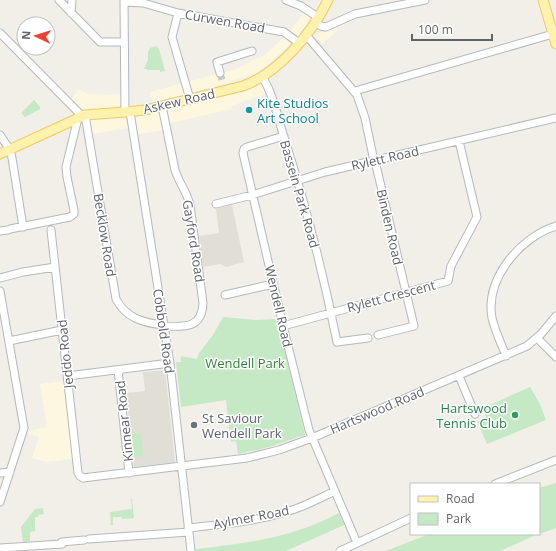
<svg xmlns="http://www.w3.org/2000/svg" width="556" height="551" font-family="'Open Sans',sans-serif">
  <rect width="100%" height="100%" fill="#f1efe8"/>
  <!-- commercial -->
  <path fill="#fef7e0" d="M303,13l8,5 -13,19 -8,-6z
    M335,27l3,3 -16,14 -6,-7 1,-3z
    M284,37l8,5 -11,11 -24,20 -40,13 -65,17 -2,-11 86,-23 29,-14z
    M262,85l3,9 -34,12 1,3 -62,14 -2,-13z
    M78,89l10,5 17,1 15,-1v15l-20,1 -20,-1 -10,-8z
    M159,110l4,20 -25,4 -3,-20z
    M91,118h35l2,10 -36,6 -2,-15z
    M64,381l9,78 -27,3 -14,-4 7,-21 -11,-3 1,-3 18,-4 -7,-43z"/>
  <!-- education -->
  <path fill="#e1ded6" d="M232,205l12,57 -18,5 -5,-3 -18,3 -4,-31 20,-3 -3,-24z
    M165,370l10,92 -41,5 -8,-74 19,-2 -2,-19z"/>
  <!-- green -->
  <path fill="#c5e8c5" d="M156,46l3,3 6,22 -5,1v-2h-13v-1h-3l4,-9v-8l2,-4z
    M34,100l6,7v2l-15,8 -4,-4z
    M223,317l34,3 20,-1 28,116 -36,12 -31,7 -2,-13 -5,1 -5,-42 -45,7 -5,-45h5v-6l16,3 2,-6 14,-18z
    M530,387l10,17 6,16 -59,24 -10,-23 9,-4 -3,-9z
    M131,434h10l2,22 -10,1z
    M556,483v45l-17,6v-46z
    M131,499h1l2,19 -12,1v-2h-9v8h-2l-1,-13 22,-3z
    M43,508l1,6 -6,1v2h-3v14l-5,1v9l-7,1 -2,-15 14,-18z
    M339,513l5,12 -58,26h-90v-2c52,-6 96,-11 143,-36z
    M429,534h109l-38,17h-114z"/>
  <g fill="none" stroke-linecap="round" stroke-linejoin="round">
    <!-- minor-tunnel -->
    <path stroke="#ccccc8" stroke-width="7" stroke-dasharray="7 3.5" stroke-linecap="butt" d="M220,73l3,10"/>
    <!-- minor casing -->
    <g stroke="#b5b8bc" stroke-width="9">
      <path id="minor" d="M59,0l41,42h24
        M124,0l1,112
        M286,0l15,6 18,12
        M124,2l19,1 35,10 106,19 15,11
        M71,13l1,-13
        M178,13l-6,24 18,62
        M316,23l5,3 5,1 29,-13 70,-14
        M0,33l82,83
        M306,35l51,60 8,23 9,43
        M220,73l-3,-11 35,-11
        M262,77c10,13 16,41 21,57 22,68 40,138 54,208l31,-4
        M355,91l198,-57
        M162,106l13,64c4,13 12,22 15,35l13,98c-1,26 -19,24 -39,23
        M130,112l40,251 21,188
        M85,115l31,184c10,19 27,24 48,26
        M0,135l10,15 2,8 11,69
        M284,136l-37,11 -3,2 -1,4 40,173 26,104 48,113
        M375,161l39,165 -36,9
        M216,204l36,-9 73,-23 231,-54
        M10,229l60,-12 4,-3v-4l-7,-33 -1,-10 12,-49
        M51,230l27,243 2,3 3,2 164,-20 32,-8 33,-12 215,-92 14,-12 15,-18
        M0,231l8,-1
        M0,278l23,-6 32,-5
        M0,291l24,137 -24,74
        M225,295l48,-11
        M283,326l165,-45 3,-15 26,-49 -18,-76
        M537,338l19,19
        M9,341l53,-11
        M506,356c-5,-13 -11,-25 -14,-38 -7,-39 28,-81 64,-92
        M118,370l11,103
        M68,376l102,-13
        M459,376l16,38
        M0,473l10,-1
        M495,484l61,-24
        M188,528c36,-4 73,-7 107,-19 14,-5 27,-12 40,-18
        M89,539l100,-7
        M0,548l62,-4v-2l22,-2
        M340,551l71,-33"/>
    </g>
    <!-- major casing -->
    <g stroke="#f2c960" stroke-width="11">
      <path id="major" d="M543,0l13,44
        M0,154l85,-39 40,-3 20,-2 98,-24c36,-13 69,-53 85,-86"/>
    </g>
    <!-- minor -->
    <use href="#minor" stroke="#fff" stroke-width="7"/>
    <!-- major -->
    <use href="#major" stroke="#fff2af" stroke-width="9"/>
  </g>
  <!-- markers -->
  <circle fill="#0f9aa8" stroke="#fff" stroke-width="1.5" cx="249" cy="110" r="4"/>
  <circle fill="#2e9e5b" stroke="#fff" stroke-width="1.5" cx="515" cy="415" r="4"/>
  <circle fill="#6b7280" stroke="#fff" stroke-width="1.5" cx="194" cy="425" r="4"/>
  <g text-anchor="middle" stroke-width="3" stroke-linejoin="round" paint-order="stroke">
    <!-- street labels -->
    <g font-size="13" fill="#5f6368" stroke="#fff">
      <text transform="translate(225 21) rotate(10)" y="5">Curwen Road</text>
      <text transform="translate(179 101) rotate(-13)" y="5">Askew Road</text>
      <text transform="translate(385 158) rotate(-13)" y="5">Rylett Road</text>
      <text transform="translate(300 194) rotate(74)" y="5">Bassein Park Road</text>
      <text transform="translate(390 227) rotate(77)" y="5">Binden Road</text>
      <text transform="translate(105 235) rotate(81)" y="5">Becklow Road</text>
      <text transform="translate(194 241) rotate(81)" y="5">Gayford Road</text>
      <text transform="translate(391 296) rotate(-15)" y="5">Rylett Crescent</text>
      <text transform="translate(279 306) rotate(77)" y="5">Wendell Road</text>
      <text transform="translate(164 331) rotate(82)" y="5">Cobbold Road</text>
      <text transform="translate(65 354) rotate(-96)" y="5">Jeddo Road</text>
      <text transform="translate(377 410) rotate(-23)" y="5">Hartswood Road</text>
      <text transform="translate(124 421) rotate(-96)" y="5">Kinnear Road</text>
      <text transform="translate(251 517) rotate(-11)" y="5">Aylmer Road</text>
    </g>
    <!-- culture labels -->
    <g font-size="13" fill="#0d838f" stroke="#fff" text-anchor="start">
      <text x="257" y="108">Kite Studios<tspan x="257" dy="15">Art School</tspan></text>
    </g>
    <!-- park labels -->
    <g font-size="13" fill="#348238" stroke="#fff">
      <text x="245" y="368">Wendell Park</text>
    </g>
    <!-- leisure labels -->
    <g font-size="13" fill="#27864d" stroke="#fff" text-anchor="end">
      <text x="507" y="413">Hartswood<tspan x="507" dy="15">Tennis Club</tspan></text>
    </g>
    <!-- worship labels -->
    <g font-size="13" fill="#5b616d" stroke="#fff" text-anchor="start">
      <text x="202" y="423">St Saviour<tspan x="202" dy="15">Wendell Park</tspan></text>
    </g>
  </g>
  <!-- legend -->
  <rect x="410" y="483" width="130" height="52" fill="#ffffff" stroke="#bfc1c3"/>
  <rect x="418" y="496" width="20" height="6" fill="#fff2af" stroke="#bfc1c3"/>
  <text x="446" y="503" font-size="12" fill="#5f6368">Road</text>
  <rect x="418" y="513" width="20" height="12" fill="#c5e8c5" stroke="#bfc1c3"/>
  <text x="446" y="523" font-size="12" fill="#5f6368">Park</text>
  <!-- north arrow -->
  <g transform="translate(36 36) rotate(274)"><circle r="19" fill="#ffffff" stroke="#bfc1c3"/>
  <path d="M0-3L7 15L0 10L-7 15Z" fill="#ea4335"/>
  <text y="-6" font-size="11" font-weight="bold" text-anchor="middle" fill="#5f6368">N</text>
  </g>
  <!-- scale -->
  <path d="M412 34v6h80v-6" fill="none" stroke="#5f6368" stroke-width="2"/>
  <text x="418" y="34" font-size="12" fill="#5f6368" stroke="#ffffff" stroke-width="3" paint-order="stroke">100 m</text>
</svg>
